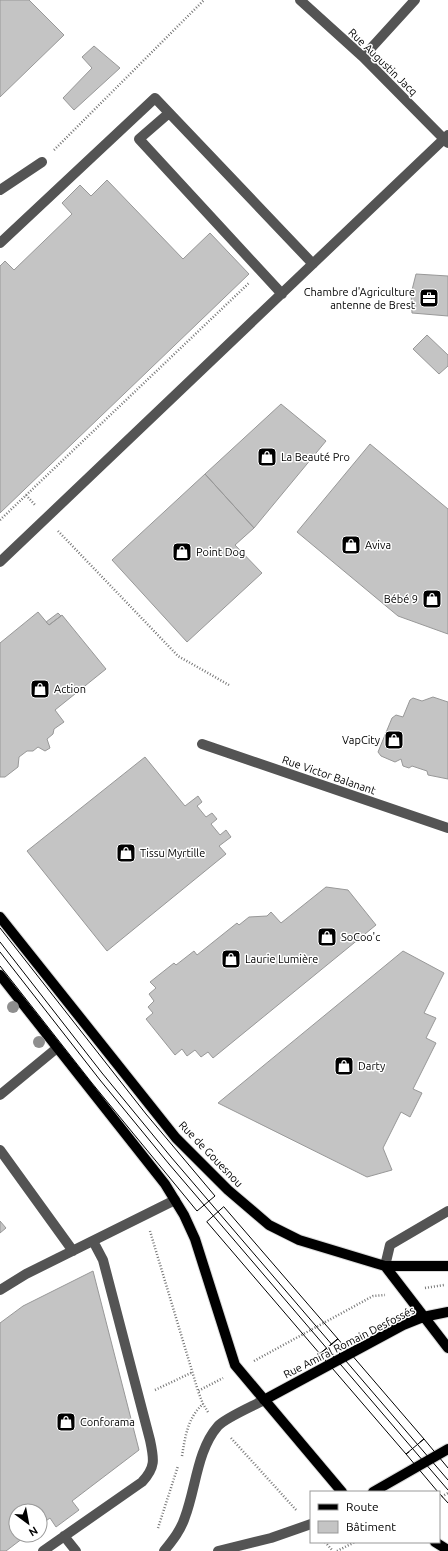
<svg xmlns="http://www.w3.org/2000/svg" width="448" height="1551" font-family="Ubuntu,sans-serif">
  <rect width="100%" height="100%" fill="#fff"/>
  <!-- building -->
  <path fill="#c4c4c4" stroke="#989898" d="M0,0h29l35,35 -64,62z
    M94,46l26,22 -46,42 -11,-12 29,-30 -10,-11z
    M107,180l76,79 27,-26 39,41 -249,239v-247l5,-5 9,9 58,-56 -10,-11 18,-18 11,11z
    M416,274l32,2v40l-36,-3 -1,-19z
    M427,335l21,20v11l-9,8 -26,-25z
    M281,404l45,37 -72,87 -49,-54z
    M370,444l78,65v125l-50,-18 -101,-84z
    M205,474l49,54 -19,17 27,28 -75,69 -75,-82z
    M38,612l11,13 13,-10 44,54 -51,41 9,12 -10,7 -1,5 -6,5 3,9 -5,3 -7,-4 -5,4h-6l-8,6 -1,10 -13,10h-5v-134z
    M58,613l3,3 -12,9 -3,-3z
    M433,697l15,5v77l-20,-4 -1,-4 -15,-5 -3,2 -6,-2 -2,-7 -6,3 -14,-6 -3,-4 14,-34 4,-3 7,2 7,-17 3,-2 9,3z
    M145,757l40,49 13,-10 4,6 -5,4 9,11 6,-4 5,6 -6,5 9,11 6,-5 5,7 -12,9 7,8 -119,97 -80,-100z
    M326,887l22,3 28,35 -163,133 -5,-6 -7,5 -6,-7 -8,6 -5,-7 -7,6 -29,-36 7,-6 -5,-6 6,-6 -5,-7 7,-6 -6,-6 24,-19 2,2 18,-14 3,4 40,-32 2,2 10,-8 18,-1 4,-4 10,11z
    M403,951l41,22 -20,40 12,5 -10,20 10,5 -23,46 9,4 -12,24 -9,-5 -18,36 9,22 -25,7 -149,-74z
    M0,1221l6,7 -6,5z
    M93,1271l46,179 -67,51 7,9 -23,17 -6,-9 -10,7v-14h-24v24h11l-21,16h-6v-228l23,-17z"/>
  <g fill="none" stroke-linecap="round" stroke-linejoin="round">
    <!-- major casing -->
    <g stroke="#dbdbdb" stroke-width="12">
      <path id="major" d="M0,917l176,221 52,52 41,35 30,15 86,26h63
        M0,975l165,209 19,31 11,24 40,126 107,127
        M385,1266l63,82
        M264,1400l139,-75 20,-8 25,-5
        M373,1492l75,-43
        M435,1542l13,8"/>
    </g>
    <!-- path -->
    <path stroke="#767676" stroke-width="2.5" stroke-dasharray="1 2" stroke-linecap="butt" d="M54,150l150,-150
      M26,495l9,10
      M0,520l249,-237
      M58,531l120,125 51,29
      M150,1231l48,160
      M425,1288l19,-3
      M254,1361l119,-65 12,-1
      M155,1390l38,-18
      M208,1412l-5,-8 -5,-13 25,-13
      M231,1438l66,73
      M182,1456c3,-19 6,-39 21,-52
      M439,1498l9,-5
      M158,1528l20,-62
      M325,1542l8,9
      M337,1551l18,-9"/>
    <!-- minor -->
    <path stroke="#545454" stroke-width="10" d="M300,0l63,57 85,86
      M363,57l52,-57
      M169,113l-30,26 143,155
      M0,190l42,-28
      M0,243l155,-145 158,166
      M0,562l448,-427
      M202,744l246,84
      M0,1095l57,-47
      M0,1150l73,101
      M385,1266l5,-21 58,-34
      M0,1290l26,-16 149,-74
      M64,1536l12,15
      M43,1551l99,-69c14,-15 12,-23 8,-42l-47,-180 -10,-19
      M164,1551c8,-10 17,-21 21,-34 11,-29 12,-67 33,-91 7,-8 35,-20 46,-26
      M218,1551l53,-13 40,-14"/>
    <!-- major -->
    <use href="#major" stroke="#000" stroke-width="10"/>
    <!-- tram -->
    <path stroke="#000" stroke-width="1" d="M0,928l146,186 69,82 -18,15 -106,-129 -91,-116
      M0,942l102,131 69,84 277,323
      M0,952l100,128 69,84 279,326
      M224,1207l114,132 -18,15 -113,-132z
      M338,1339l86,100 -18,15 -86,-100z
      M420,1442l4,-3 24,29
      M409,1452l-3,2 32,38
      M439,1493l9,10"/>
  </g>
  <!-- trees -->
  <g fill="#8e8e8e">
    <circle cx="13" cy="1007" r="6"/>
    <circle cx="39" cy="1042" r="6"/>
  </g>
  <!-- icons -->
  <defs>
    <g id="office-square" transform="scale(1)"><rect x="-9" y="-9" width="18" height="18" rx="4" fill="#000" stroke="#fff"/><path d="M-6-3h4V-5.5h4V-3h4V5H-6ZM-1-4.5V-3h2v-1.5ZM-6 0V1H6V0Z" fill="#fff"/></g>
    <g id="shop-square" transform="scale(1)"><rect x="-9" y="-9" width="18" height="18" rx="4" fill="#000" stroke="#fff"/><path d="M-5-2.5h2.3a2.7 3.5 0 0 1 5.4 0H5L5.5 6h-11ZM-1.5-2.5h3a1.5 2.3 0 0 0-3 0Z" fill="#fff"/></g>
  </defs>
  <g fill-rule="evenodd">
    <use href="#office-square" x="429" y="298"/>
    <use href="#shop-square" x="267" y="457"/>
    <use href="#shop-square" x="351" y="545"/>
    <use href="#shop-square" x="182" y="552"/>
    <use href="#shop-square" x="432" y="599"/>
    <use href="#shop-square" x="40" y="689"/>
    <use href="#shop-square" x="394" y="740"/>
    <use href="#shop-square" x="126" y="853"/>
    <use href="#shop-square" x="327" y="937"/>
    <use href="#shop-square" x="231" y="959"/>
    <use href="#shop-square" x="344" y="1066"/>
    <use href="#shop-square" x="66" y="1422"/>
  </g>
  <g text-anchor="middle" stroke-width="3" stroke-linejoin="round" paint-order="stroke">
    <!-- street labels -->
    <g font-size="11" fill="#000" stroke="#fff">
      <text transform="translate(383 62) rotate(44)" y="4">Rue Augustin Jacq</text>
      <text transform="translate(329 775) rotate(19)" y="4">Rue Victor Balanant</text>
      <text transform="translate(211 1154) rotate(46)" y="4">Rue de Gouesnou</text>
      <text transform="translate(349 1342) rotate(-27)" y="4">Rue Amiral Romain Desfossés</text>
    </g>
    <!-- poi labels -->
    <g font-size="11" fill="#000" stroke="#fff" text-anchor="start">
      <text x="415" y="296" text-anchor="end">Chambre d'Agriculture<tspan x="415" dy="13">antenne de Brest</tspan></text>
      <text x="281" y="461">La Beauté Pro</text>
      <text x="365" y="549">Aviva</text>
      <text x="196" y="556">Point Dog</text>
      <text x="418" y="603" text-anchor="end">Bébé 9</text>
      <text x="54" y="693">Action</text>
      <text x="380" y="744" text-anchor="end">VapCity</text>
      <text x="140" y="857">Tissu Myrtille</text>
      <text x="341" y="941">SoCoo'c</text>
      <text x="245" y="963">Laurie Lumière</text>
      <text x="358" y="1070">Darty</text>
      <text x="80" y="1426">Conforama</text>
    </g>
  </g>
  <!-- legend -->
  <rect x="310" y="1491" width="130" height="52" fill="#ffffff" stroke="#999999"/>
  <rect x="318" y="1504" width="20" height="6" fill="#000000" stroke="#999999"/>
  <text x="346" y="1511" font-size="12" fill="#000000">Route</text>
  <rect x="318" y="1521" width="20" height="12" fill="#c4c4c4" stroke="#999999"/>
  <text x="346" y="1531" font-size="12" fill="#000000">Bâtiment</text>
  <!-- north arrow -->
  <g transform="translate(28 1523) rotate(148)"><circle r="19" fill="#ffffff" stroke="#999999"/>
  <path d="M0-3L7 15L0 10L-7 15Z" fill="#000000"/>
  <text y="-6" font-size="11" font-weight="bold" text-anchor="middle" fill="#000000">N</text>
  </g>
</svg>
